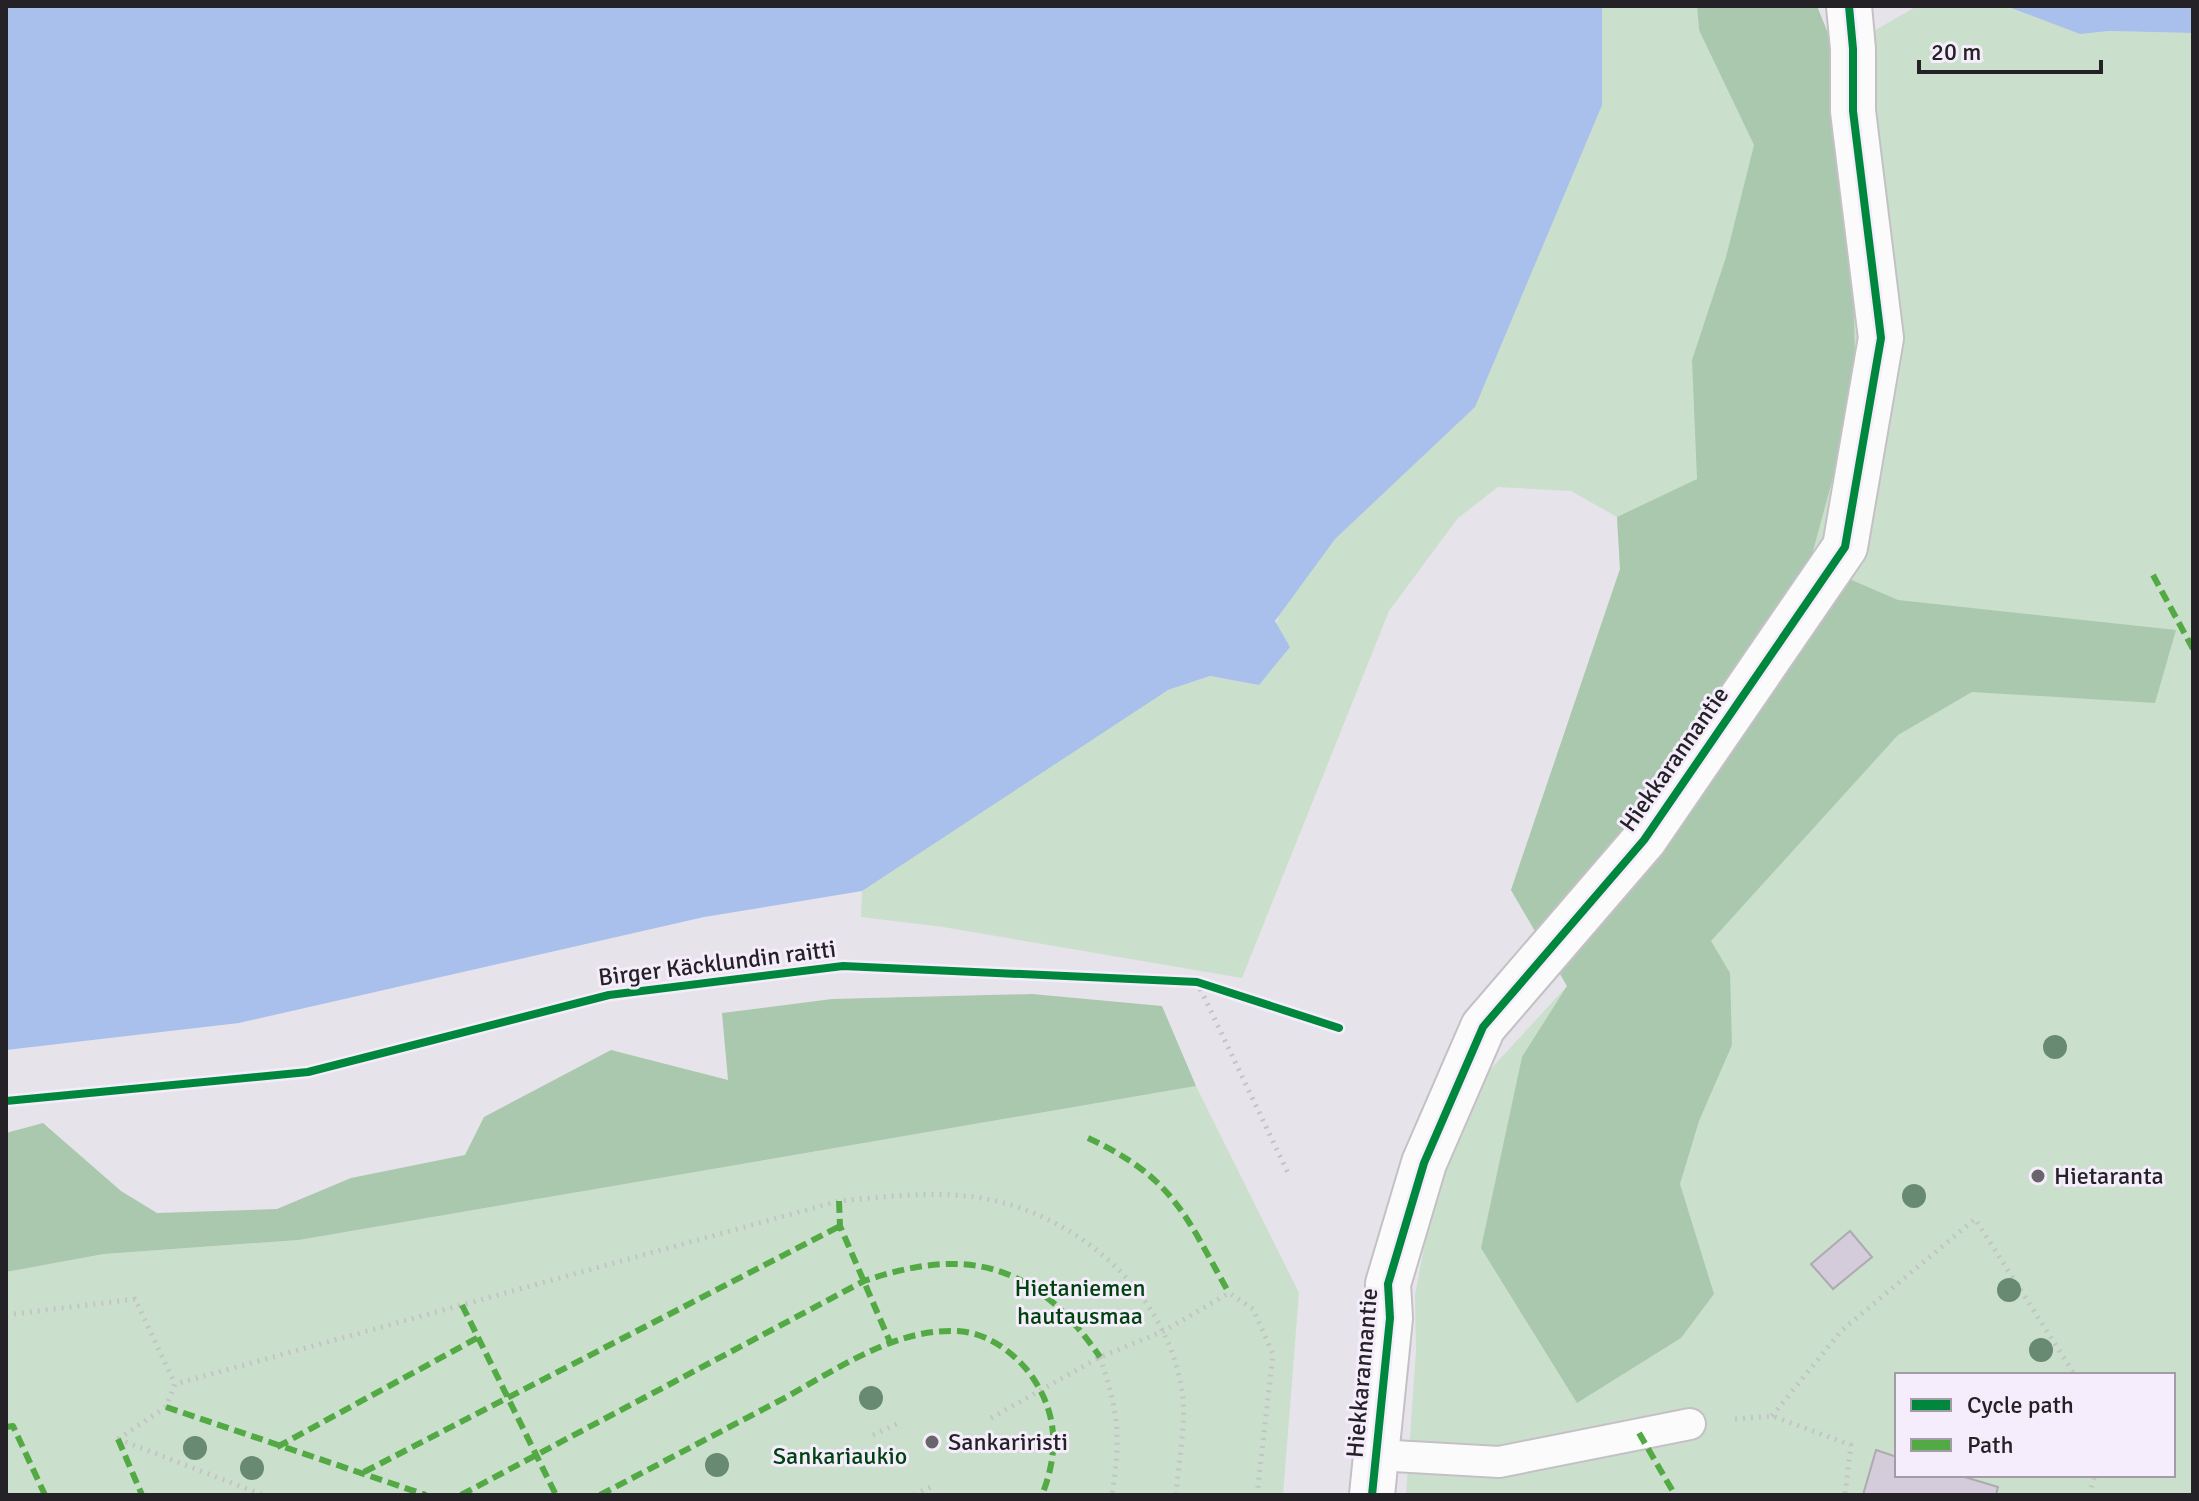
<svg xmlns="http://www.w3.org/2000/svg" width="2199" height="1501" font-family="Signika,sans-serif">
  <rect width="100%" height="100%" fill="#e7e3ea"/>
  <!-- green -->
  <path fill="#cae0cc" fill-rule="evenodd" d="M1453,6h244l2,24 137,23 81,-47h192l-1,25 85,2v1462h-787l10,-144 -1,-56 20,-107 32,-84 21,-32 79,-86 -56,-96 109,-321 -3,-52 -46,-26 -73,-4 -40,31 -69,93 -147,367 -299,-51 -82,-10 1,-26 82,-76 224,-125 42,-14 49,9zM1897,1375h276v100h-276z
    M1196,1086l103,207 -16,202h-1277v-223l98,-18 195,-14z"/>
  <!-- forest -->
  <path fill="#aac8ae" d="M1697,6h120l19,47 17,231 3,109 -46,169 88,38 278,30 -21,73 -183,-11 -74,43 -187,206 19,32 2,72 -33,76 -19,63 34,110 -33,44 -104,65 -96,-155 41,-191 45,-71 -56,-96 109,-321 -3,-52 80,-38 -5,-119 34,-103 28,-112 -55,-115z
    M1032,994l130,12 34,80 -897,154 -195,14 -98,18v-139l37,-10 78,68 36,22 120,-4 74,-31 114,-23 19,-38 127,-67 117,30 -6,-67 110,-14z"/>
  <!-- water -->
  <path fill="#a9bfec" d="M6,6h1596v99l-127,302 -140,132 -60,82 15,26 -31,38 -49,-9 -42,14 -306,201 -158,26 -465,106 -233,27z
    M2006,6h187v27l-85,-2 -28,3z"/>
  <!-- building -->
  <path fill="#d4cbdb" stroke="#adaab0" stroke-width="2" d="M1850,1231l22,26 -39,32 -22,-25z
    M1876,1450l21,7v18h61l40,12 -2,8h-133z"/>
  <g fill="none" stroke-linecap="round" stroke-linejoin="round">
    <!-- service casing -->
    <g stroke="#c4c0c6" stroke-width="34">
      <path id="service" d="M1376,1455l123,7 191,-38"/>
    </g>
    <!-- minor casing -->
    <g stroke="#c4c0c6" stroke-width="48">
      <path id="minor" d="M1372,1495l18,-177 -2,-34 36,-121 59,-136 161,-187 201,-293 36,-209 -28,-227v-62l-4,-43"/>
    </g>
    <!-- path -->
    <path stroke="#c4c3c5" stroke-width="5" stroke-dasharray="2 6" stroke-linecap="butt" d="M1197,982l92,193
      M6,1315l129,-16 40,85
      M1100,1357c19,58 21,78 12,138
      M1772,1416l69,-85 134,-112 100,156
      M991,1418l109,-61 64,-26 65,-38 24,16 20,45 -16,141
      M1735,1419l37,-3 79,29 -6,50
      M873,1435l26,-12
      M118,1439l48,-32 9,-23 664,-183c42,-4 85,-9 128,-5 103,11 199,92 215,195 5,29 -4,74 -6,104
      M118,1439l145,56
      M914,1495l17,-8
      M2089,1495l6,-20"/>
    <!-- service -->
    <use href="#service" stroke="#fbfbfc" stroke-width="30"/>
    <!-- minor -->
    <use href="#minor" stroke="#fbfbfc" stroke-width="44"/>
    <!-- quiet -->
    <path stroke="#53aa44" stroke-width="6" stroke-dasharray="12 6" stroke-linecap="butt" d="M2153,575l40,74
      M1088,1138c86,40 97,77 141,155
      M839,1201l1,25 50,116
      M462,1305l94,190
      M166,1407l260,88
      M6,1427l7,-1 32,69
      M1639,1433l36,62
      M118,1439l24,56
      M277,1447l202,-110
      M364,1472l476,-246
      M461,1495l403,-214c105,-36 172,-17 236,76
      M600,1495c59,-31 118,-62 177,-93 55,-29 114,-73 178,-71 30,0 59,21 76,44 27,39 28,77 11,120"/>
    <!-- cycleway casing -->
    <g stroke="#f5edfb" stroke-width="13">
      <path id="cycleway" d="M6,1101l302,-29 301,-77 234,-29 354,16 142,46
        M1372,1495l18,-177 -2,-34 36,-121 59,-136 161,-187 201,-293 36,-209 -28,-227v-62l-4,-43"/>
    </g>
    <!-- cycleway -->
    <use href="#cycleway" stroke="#00873e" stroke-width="8"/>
  </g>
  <!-- trees -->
  <g fill="#688a72">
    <circle cx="2055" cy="1047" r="12"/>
    <circle cx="1914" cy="1196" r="12"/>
    <circle cx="2009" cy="1290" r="12"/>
    <circle cx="2041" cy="1350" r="12"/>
    <circle cx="871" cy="1398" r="12"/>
    <circle cx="195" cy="1448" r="12"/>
    <circle cx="717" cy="1465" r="12"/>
    <circle cx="252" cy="1468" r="12"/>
  </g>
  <!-- markers -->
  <g fill="#69666b" stroke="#f5edfb" stroke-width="3">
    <circle cx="2038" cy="1176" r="8"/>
    <circle cx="932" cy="1442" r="8"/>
  </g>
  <g text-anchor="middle" stroke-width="6" stroke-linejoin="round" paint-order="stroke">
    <!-- street labels -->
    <g font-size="24" fill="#252227" stroke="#f5edfb">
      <text transform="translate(1674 759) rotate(-55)" y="8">Hiekkarannantie</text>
      <text transform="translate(717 963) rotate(-7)" y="8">Birger Käcklundin raitti</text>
      <text transform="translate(1362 1373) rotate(-85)" y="8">Hiekkarannantie</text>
    </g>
    <!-- poi labels -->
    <g font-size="24" fill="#252227" stroke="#f5edfb" text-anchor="start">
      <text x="2054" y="1184">Hietaranta</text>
      <text x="948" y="1450">Sankariristi</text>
    </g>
    <!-- park labels -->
    <g font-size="24" fill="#004210" stroke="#f5edfb">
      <text x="1080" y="1296">Hietaniemen<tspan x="1080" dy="28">hautausmaa</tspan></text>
      <text x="840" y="1464">Sankariaukio</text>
    </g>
  </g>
  <!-- border -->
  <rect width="2199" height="1501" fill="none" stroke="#252227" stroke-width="16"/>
  <!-- legend -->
  <rect x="1895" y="1373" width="280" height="104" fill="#f5edfb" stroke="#a29ca6" stroke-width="2"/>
  <rect x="1911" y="1399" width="40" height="12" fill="#00873e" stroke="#a29ca6" stroke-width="2"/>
  <text x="1967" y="1413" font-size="24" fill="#252227">Cycle path</text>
  <rect x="1911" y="1439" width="40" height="12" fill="#53aa44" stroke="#a29ca6" stroke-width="2"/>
  <text x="1967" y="1453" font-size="24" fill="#252227">Path</text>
  <!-- scale -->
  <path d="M1919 60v12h182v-12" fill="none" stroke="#252227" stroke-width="4"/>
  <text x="1931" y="60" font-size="24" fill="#252227" stroke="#f5edfb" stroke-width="6" paint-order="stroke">20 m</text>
</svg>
